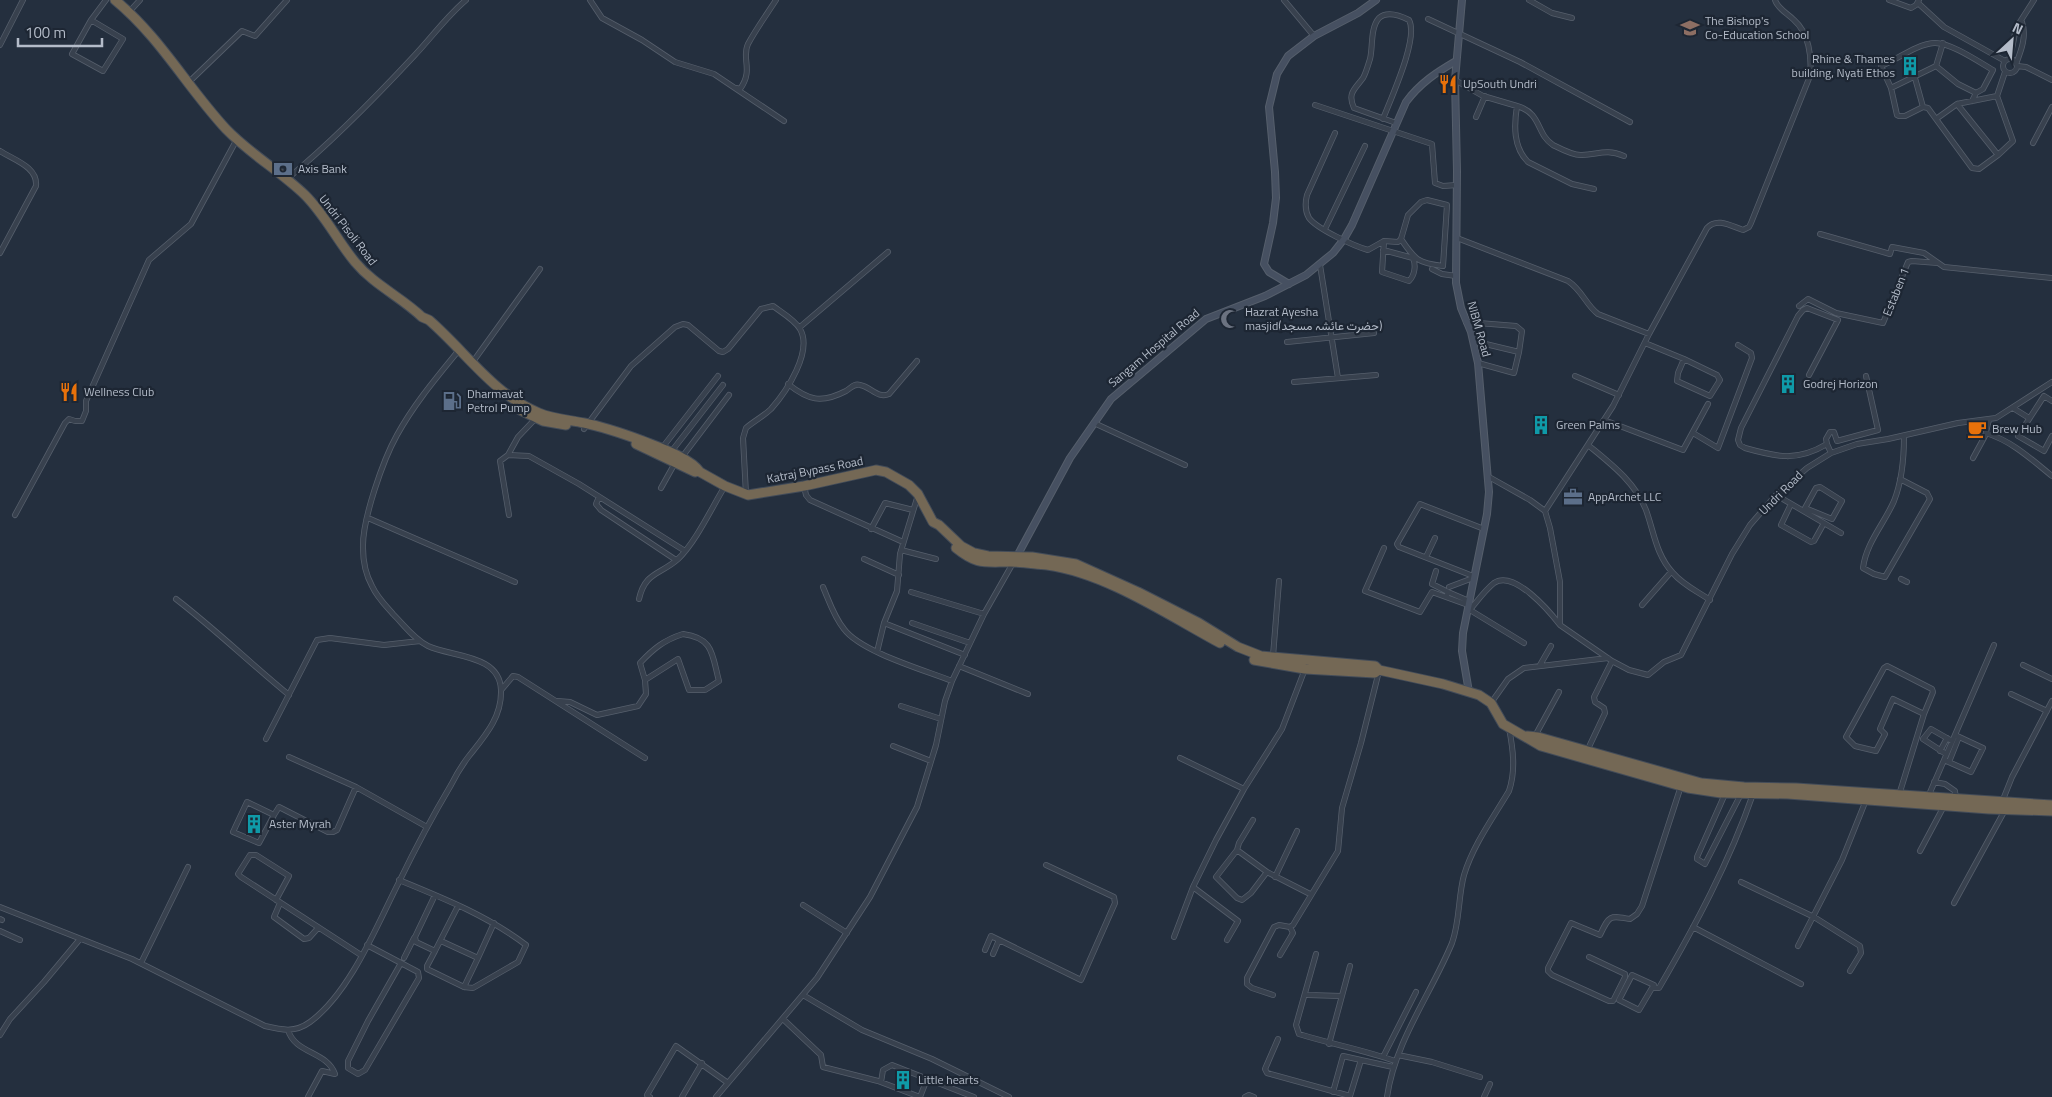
<svg xmlns="http://www.w3.org/2000/svg" width="2052" height="1097" font-family="'Titillium Web',Vazirmatn,sans-serif">
  <rect width="100%" height="100%" fill="#242f3e"/>
  <g fill="none" stroke-linecap="round" stroke-linejoin="round">
    <!-- street casing -->
    <g stroke="#565f6c" stroke-width="6">
      <path id="street" d="M590,0l12,18 40,22 33,22 39,12 70,47
        M1284,0l30,36
        M1529,0l23,13 20,5
        M1889,0l22,8 5,-3 3,-5
        M1918,3l26,24 61,34
        M129,12l11,-12
        M1428,19l92,43 110,60
        M91,20l32,19 -20,32 -31,-17 19,-34 15,-20
        M0,45l23,-45
        M2003 66a7 7 0 1 1 14 0a7 7 0 1 1-14 0Z
        M2010,59l6,-31 18,-28
        M2016,64c5,-13 11,-28 6,-42
        M1936,66l22,18 18,9 -4,8
        M2017,66l9,1 26,13
        M1915,78l8,29 5,1 8,11
        M1455,80l28,16 34,10c-3,19 -4,41 11,56l44,22 22,5
        M189,82l53,-51 13,5 32,-36
        M736,88l4,1c14,-19 1,-31 8,-45 8,-15 19,-30 28,-44
        M1891,88l45,-22 7,-23
        M1997,96l-40,8 -21,15 36,49 7,1 19,-14
        M1957,104l41,51 15,-14 -16,-45 8,-24
        M1315,105l117,39 3,39 8,3 14,-1
        M1517,106c25,7 19,28 36,39 8,4 21,11 29,10 18,-1 24,-6 42,1
        M1923,107l-18,9h-6l-2,-1 -6,-27 -10,-22c15,-6 36,-22 53,-23 16,-1 45,19 59,27l-10,19 -7,4
        M1476,117l9,-21
        M1383,119c8,-21 36,-81 26,-99 -8,-4 -22,-9 -30,-2 -9,10 -6,30 -9,41 -2,6 -4,14 -7,19 -8,11 -16,15 -9,30l42,15
        M1335,133l-28,62c-2,8 -2,16 2,23 8,11 45,28 59,32l16,-9 14,1 3,-3 7,-24 13,-13 6,-2 20,5 -4,61c-25,-3 -28,-6 -42,-27
        M2033,143l19,-36
        M0,151c14,9 38,16 36,35l-36,67
        M287,179c46,-38 87,-80 127,-123 18,-19 32,-39 52,-56
        M1325,229l40,-83
        M1820,234l70,20 2,-7 32,6 20,14 108,11
        M1457,238l111,43c14,9 18,24 30,33l51,20
        M1383,250l30,8c3,7 2,17 -4,23l-27,-9 2,-31
        M1320,265l18,113
        M1432,269l10,5 14,2
        M1799,306l9,-7 28,14 47,10 25,-61 4,-1 26,2
        M1466,322l50,4 6,5 -3,21 -46,-11
        M800,327l88,-75
        M1287,342l87,-9
        M1645,343l39,16 33,16 3,5 -10,16 -33,-15 1,-8 6,-14
        M472,363l68,-94
        M1478,363l36,10 5,-21
        M1809,375l29,-55 -31,-12 -4,2 -5,6 -57,112 -3,12 2,5 5,3c32,9 52,14 82,-4l4,9
        M1575,376l44,19
        M1294,382l82,-7
        M788,384c20,16 33,20 58,7 5,-3 8,-8 14,-6 11,2 18,14 29,9l28,-33
        M2052,401l-8,-5 -26,40 26,15 8,-15
        M2013,408l16,10
        M1604,420l79,30 25,-46
        M1094,423l91,42
        M584,429l47,-63 44,-39 8,-3 5,1 31,26 4,1 5,-3 33,-40 12,-3c8,6 22,14 27,23 13,22 -13,62 -29,80 -7,7 -17,12 -25,19l-3,10 3,56
        M1693,433l25,15 34,-90 -1,-5 -13,-8
        M1986,433c26,8 45,26 66,43
        M1827,444l-1,-5 4,-7h4l3,9 41,-11 -12,-54
        M1588,445c23,19 47,37 58,65 8,22 10,45 27,63 10,12 24,18 37,27
        M662,448l56,-72
        M671,452l52,-67
        M508,455l21,1 50,28 106,67
        M682,457l47,-62
        M1973,458l12,-22 4,-16
        M1489,477l41,23 15,11 5,17 10,54v43l52,36
        M1900,479l27,14 3,6 -45,78 -11,-3 -11,-6c3,-25 21,-44 31,-67 8,-20 10,-44 10,-65
        M804,486l2,9 4,5 93,42
        M661,488l14,-25
        M1776,495l65,38
        M599,497l-3,7 5,6 75,50
        M1791,504l-10,21 30,17 3,-1 10,-18
        M1545,511l68,-105 36,-72 58,-106c10,-11 24,-2 36,2l6,-3 2,-4 59,-147c2,-19 -1,-43 -16,-56 -7,-7 -16,-11 -19,-20
        M1804,511l1,-3 27,11 10,-18 -22,-14 -4,1 -11,20
        M15,515l50,-92 4,-4 6,2h7l4,-10v-10l63,-141 42,-36 46,-85
        M509,515l-9,-54 8,-6 10,-18 19,-20
        M368,518l147,64
        M871,529l14,-26 28,7
        M1384,548l-19,43 55,21 12,-20 36,13
        M901,550l35,9
        M1426,557l9,-19
        M864,559l35,16
        M1436,571l-4,13 16,8
        M1473,576l-74,-29 -2,-3 23,-40 64,25
        M1901,579l6,3
        M823,587c6,14 11,30 21,42 17,23 80,41 108,52
        M1449,587l24,-9
        M911,592l73,22
        M1447,595l1,-3 21,9
        M176,599c39,30 74,64 113,96
        M639,599c6,-27 21,-24 39,-40 18,-17 34,-52 47,-73
        M1642,605l29,-33
        M1470,610l54,33
        M1467,613c9,-10 17,-22 27,-30 20,-14 56,29 66,42
        M884,623l81,32
        M912,623l58,20
        M683,634c31,4 29,21 36,47l-14,9h-16l-11,-31 -33,21 -5,-17c13,-14 24,-23 43,-29z
        M877,652l7,-29 13,-32 3,-37 18,-59
        M1273,656l6,-75
        M1540,665l11,-19
        M2023,665l29,14
        M959,666l69,28
        M502,689l11,-13 5,1 127,81
        M2011,694l36,17
        M557,701l13,1 27,13 41,-9 8,-12 -1,-14
        M1491,703l17,-24 16,-11 84,-10
        M901,706l40,13
        M1535,736l24,-44
        M266,739l51,-99 13,-2 54,7 36,-4
        M893,746l38,15
        M1587,751l18,-38 -1,-5 -9,-6 -1,-5 18,-36 17,9 19,5 16,-13 17,-7 51,-101 18,-29 26,-30 31,-27 24,-15 26,-9 31,-5 70,-16 38,-5 56,-36
        M1940,751l7,-13
        M1946,754l-23,-15 8,-10 21,12
        M289,757l67,30
        M1180,758l64,31
        M1944,760l27,12 12,-24 -28,-13
        M1949,762l10,-25
        M1934,782l11,2 10,7 1,8
        M1725,794l-28,63v2l8,5 36,-70
        M1899,795l25,-81 -31,-15 -13,30 5,5 -9,17 -21,-5 -9,-9 38,-69 3,-2 45,23 1,3 -9,22
        M1928,797l66,-152
        M2002,802l10,-25 40,-76
        M274,815l-15,28 -26,-11 14,-30 27,13 5,-8 49,25h5l4,-2 19,-43 71,40
        M1237,850l-21,27 21,21 5,2 9,-7 16,-21 -30,-22 2,-7 14,-23
        M1920,851l24,-45
        M1267,872l43,22
        M1275,877l22,-46
        M399,880c44,18 89,36 127,65l-8,17 -45,26 -9,-1
        M1741,882l73,35 46,29 1,7 -11,18
        M1193,887l45,34 -11,19
        M435,895l-20,42 1,5 19,9 23,-45
        M276,900l13,-24 -33,-21h-6l-12,19 3,3 120,78
        M280,903l-6,14 30,22 5,-1 9,-10
        M1954,903l51,-93
        M803,905l44,28
        M0,907l132,52 133,67c17,4 30,7 45,-4 40,-29 67,-97 89,-140 16,-33 33,-65 52,-97 5,-10 11,-20 18,-29 16,-20 33,-39 32,-66 -1,-36 -50,-33 -73,-44 -14,-7 -24,-21 -35,-32 -8,-9 -16,-17 -21,-28 -6,-11 -9,-26 -9,-38 -1,-28 20,-88 34,-113 17,-31 40,-58 62,-85
        M0,919l2,1
        M1693,927l108,57
        M0,931l20,9
        M1174,937l19,-50 23,-47 28,-51 38,-60 23,-60
        M367,945l51,27 1,6 -54,92 -7,4 -10,-6v-7l20,-40 33,-58
        M1798,946l44,-86 24,-60
        M985,950l6,-14 90,44 34,-77 -1,-6 -68,-32
        M435,951l-8,15v3l37,18 14,-29 -37,-17
        M993,954l6,-14
        M1316,954l-20,71 3,9c32,10 65,16 96,27
        M1280,955l13,-22 -3,-6
        M1589,957l36,17v3l-12,24h-4l-57,-26 -4,-4v-3l23,-45 29,12c9,-19 9,-20 30,-16l7,-5 5,-8 39,-120
        M404,958l10,-20
        M478,958l16,-35
        M141,963l47,-96
        M1654,988v-3l-22,-10 -13,25 20,10 13,-22h7c36,-62 70,-125 94,-194
        M803,995l59,35 70,29 77,38
        M1273,995l-21,-7 -5,-4v-6l27,-51 5,-2 11,2 3,-2 45,-74 4,-43 19,-65 18,-72
        M1308,995l33,1
        M783,1019l38,36 2,12 55,14 42,16
        M288,1030c7,24 39,21 47,44l-13,-3 -14,26
        M0,1035l10,-16 34,-37 36,-43
        M1278,1039l-13,30 2,4 83,23 11,-36 32,7
        M1329,1044l21,-78
        M1398,1055l34,7 48,15
        M1383,1057l33,-65
        M881,1082l2,-12 9,-5 82,32
        M1333,1092l10,-36 18,4
        M650,1097l-3,-2 29,-49 52,37
        M682,1097l20,-34
        M716,1097l101,-119 53,-81 47,-90 19,-62 9,-44 7,-20 32,-67 29,-51
        M920,1097l7,-18
        M1245,1097l4,-2 5,2
        M1387,1097c8,-56 44,-103 65,-154 8,-22 6,-46 12,-68 9,-30 29,-57 45,-84 7,-21 4,-42 0,-63
        M1484,1097l6,-13"/>
    </g>
    <!-- secondary casing -->
    <g stroke="#565f6c" stroke-width="8">
      <path id="secondary" d="M1462,0l-7,80 2,91 -1,112 5,25 10,24 7,31 11,129 -2,22 -24,119 -1,18 7,41
        M1289,284l-20,-12 -5,-8 9,-41 3,-25 -1,-26 -6,-65 8,-33 11,-18 26,-20 44,-23 18,-13
        M1016,558l54,-100 41,-59 95,-80 59,-23 41,-21 27,-22 11,-14 8,-14 54,-123c14,-19 31,-30 50,-41"/>
    </g>
    <!-- highway casing -->
    <g stroke="#434c59" stroke-width="11">
      <path id="highway" d="M115,0c45,37 72,87 111,129 24,25 54,42 79,66 20,20 32,45 50,67 19,23 46,35 67,55l7,3c37,32 64,74 110,93 14,6 31,7 45,10 20,4 40,11 59,18 15,6 48,17 57,31l25,14 23,9 56,-9 72,-16 10,2 23,13 9,9 15,28 6,3 22,21 13,7 14,3 44,1 44,7 62,28 61,31 39,24 23,9 114,10 4,4 64,14 36,11 12,8 12,21 38,22 147,42 33,5 67,1 201,15 63,2
        M520,410l23,11 23,4
        M636,444l59,28
        M956,548c21,17 28,14 53,14 12,0 25,2 38,3 59,8 121,50 173,78
        M1254,660l51,9 70,4 4,-3
        M1527,736l11,1 163,46 43,4 52,1 256,17"/>
    </g>
    <!-- street -->
    <use href="#street" stroke="#38414e" stroke-width="4.5"/>
    <!-- secondary -->
    <use href="#secondary" stroke="#465061" stroke-width="6"/>
    <!-- highway -->
    <use href="#highway" stroke="#746855" stroke-width="9"/>
  </g>
  <!-- icons -->
  <defs>
    <g id="school-bare" transform="scale(1.5)"><path d="M0-5L7-2L0 1L-7-2ZM-4 1L0 2.5L4 1V4Q0 6-4 4Z" fill="#8d6e63" stroke="#1d2633" stroke-width="2.5" paint-order="stroke"/></g>
    <g id="building-bare" transform="scale(1.5)"><path d="M-4-6H4V6H1V3H-1V6H-4ZM-2.5-4.3h1.7v1.8h-1.7ZM.8-4.3h1.7v1.8H.8ZM-2.5-1h1.7V.8h-1.7ZM.8-1h1.7V.8H.8Z" fill="#0f9aa8" stroke="#1d2633" stroke-width="2.5" paint-order="stroke"/></g>
    <g id="restaurant-bare" transform="scale(1.5)"><path d="M-5-6h1v4h1v-4h1v4h1v-4h1v5L-1.5 .5V6h-2V.5L-5-1ZM5-6V6H3V1.5H1.5Q1.5-4 5-6Z" fill="#e8710a" stroke="#1d2633" stroke-width="2.5" paint-order="stroke"/></g>
    <g id="bank-bare" transform="scale(1.5)"><path d="M-6-4H6V4H-6ZM0-2.3a2.3 2.3 0 1 0 0 4.6a2.3 2.3 0 1 0 0-4.6Z" fill="#5c6f8a" stroke="#1d2633" stroke-width="2.5" paint-order="stroke"/></g>
    <g id="mosque-bare" transform="scale(1.5)"><path d="M3.5-4.9A6 6 0 1 0 3.5 4.9A5 5 0 1 1 3.5-4.9Z" fill="#6b7280" stroke="#1d2633" stroke-width="2.5" paint-order="stroke"/></g>
    <g id="fuel-bare" transform="scale(1.5)"><path d="M-5.5-6h7V0h2V4h1.3V-2.5L3-4.5l.8-.8L6-3V5H2.5V1h-1V6h-7ZM-4.2-4.7v3.2H.2V-4.7Z" fill="#5c6f8a" stroke="#1d2633" stroke-width="2.5" paint-order="stroke"/></g>
    <g id="cafe-bare" transform="scale(1.5)"><path d="M-5.5-4.5H6V0H3Q3 3.5 0 3.5H-2.5Q-5.5 3.5-5.5 0ZM3-3.2v2h1.7v-2ZM-6 4.5H4V6H-6Z" fill="#e8710a" stroke="#1d2633" stroke-width="2.5" paint-order="stroke"/></g>
    <g id="office-bare" transform="scale(1.5)"><path d="M-6-3h4V-5.5h4V-3h4V5H-6ZM-1-4.5V-3h2v-1.5ZM-6 0V1H6V0Z" fill="#5c6f8a" stroke="#1d2633" stroke-width="2.5" paint-order="stroke"/></g>
  </defs>
  <g fill-rule="evenodd">
    <use href="#school-bare" x="1690" y="28"/>
    <use href="#building-bare" x="1910" y="66"/>
    <use href="#restaurant-bare" x="1448" y="84"/>
    <use href="#bank-bare" x="283" y="169"/>
    <use href="#mosque-bare" x="1230" y="319"/>
    <use href="#building-bare" x="1788" y="384"/>
    <use href="#restaurant-bare" x="69" y="392"/>
    <use href="#fuel-bare" x="452" y="401"/>
    <use href="#building-bare" x="1541" y="425"/>
    <use href="#cafe-bare" x="1977" y="429"/>
    <use href="#office-bare" x="1573" y="497"/>
    <use href="#building-bare" x="254" y="824"/>
    <use href="#building-bare" x="903" y="1080"/>
  </g>
  <g text-anchor="middle" stroke-width="4.5" stroke-linejoin="round" paint-order="stroke">
    <!-- poi labels -->
    <g font-size="12" fill="#b4bcc9" stroke="#1d2633" text-anchor="start">
      <text x="1705" y="25">The Bishop's<tspan x="1705" dy="14">Co-Education School</tspan></text>
      <text x="1895" y="63" text-anchor="end">Rhine &amp; Thames<tspan x="1895" dy="14">building, Nyati Ethos</tspan></text>
      <text x="1463" y="88">UpSouth Undri</text>
      <text x="298" y="173">Axis Bank</text>
      <text x="1245" y="316">Hazrat Ayesha<tspan x="1245" dy="14">masjid(حضرت عائشہ مسجد)</tspan></text>
      <text x="1803" y="388">Godrej Horizon</text>
      <text x="84" y="396">Wellness Club</text>
      <text x="467" y="398">Dharmavat<tspan x="467" dy="14">Petrol Pump</tspan></text>
      <text x="1556" y="429">Green Palms</text>
      <text x="1992" y="433">Brew Hub</text>
      <text x="1588" y="501">AppArchet LLC</text>
      <text x="269" y="828">Aster Myrah</text>
      <text x="918" y="1084">Little hearts</text>
    </g>
    <!-- street labels -->
    <g font-size="12" fill="#b4bcc9" stroke="#1d2633">
      <text transform="translate(348 230) rotate(52)" y="4">Undri Pisoli Road</text>
      <text transform="translate(1896 292) rotate(-68)" y="4">Estaben 1</text>
      <text transform="translate(1479 329) rotate(74)" y="4">NIBM Road</text>
      <text transform="translate(1154 348) rotate(-40)" y="4">Sangam Hospital Road</text>
      <text transform="translate(815 470) rotate(-11)" y="4">Katraj Bypass Road</text>
      <text transform="translate(1781 493) rotate(-45)" y="4">Undri Road</text>
    </g>
  </g>
  <!-- north arrow -->
  <g transform="translate(2012 40) rotate(26)" stroke="#1d2633" stroke-width="4" paint-order="stroke">
  <path d="M0-4L9 19L0 12L-9 19Z" fill="#b4bcc9"/>
  <text y="-8" font-size="14" font-weight="bold" text-anchor="middle" fill="#b4bcc9">N</text>
  </g>
  <!-- scale -->
  <path d="M18 38v8h84v-8" fill="none" stroke="#b4bcc9" stroke-width="2.5"/>
  <text x="25" y="38" font-size="15" fill="#b4bcc9" stroke="#1d2633" stroke-width="4" paint-order="stroke">100 m</text>
</svg>
